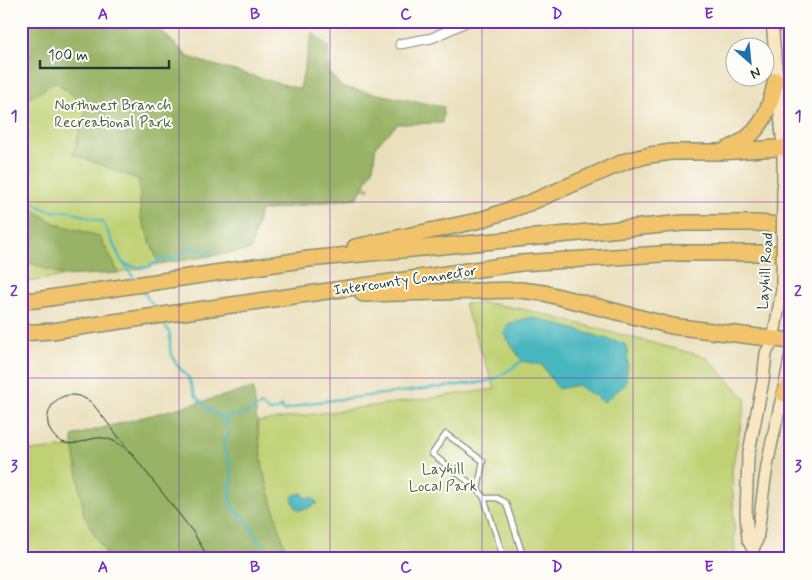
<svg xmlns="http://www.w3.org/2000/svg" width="812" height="580" font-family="Mynerve,sans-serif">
  <rect width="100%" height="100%" fill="#fdfcf7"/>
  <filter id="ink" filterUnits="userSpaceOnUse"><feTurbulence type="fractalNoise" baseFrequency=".02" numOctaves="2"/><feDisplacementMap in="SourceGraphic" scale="10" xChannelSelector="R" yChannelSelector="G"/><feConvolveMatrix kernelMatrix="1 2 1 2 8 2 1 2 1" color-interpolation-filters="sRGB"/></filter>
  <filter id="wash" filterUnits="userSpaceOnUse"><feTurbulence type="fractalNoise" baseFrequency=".0096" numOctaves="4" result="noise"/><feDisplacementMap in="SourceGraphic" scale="20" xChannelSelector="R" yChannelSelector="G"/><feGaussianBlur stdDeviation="1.12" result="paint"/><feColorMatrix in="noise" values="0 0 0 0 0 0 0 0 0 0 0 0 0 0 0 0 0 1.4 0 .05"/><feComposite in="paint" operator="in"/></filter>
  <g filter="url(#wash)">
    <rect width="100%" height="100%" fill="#eadfbb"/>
    <!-- green -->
    <path fill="#c0d173" stroke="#708754" d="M21,21h130l90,86 97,42 32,40 -108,-2 -122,15 1,16 18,46 -40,9 -20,-37 -43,-12 -14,-9 -21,3z
      M21,259l43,17 -43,7z
      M488,303l39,7 179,47 40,42 -14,70 3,90h-714v-107l77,-8 397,-55 -31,-85z"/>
    <!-- forest -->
    <path fill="#98b365" stroke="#5c784c" d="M21,21h131l34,35 17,6 97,27 12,-57 16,15 1,26 13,14 102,20 -2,16 -44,1 -22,21 -3,24 -16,29 -97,13 -9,39 -92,14 -18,-46 -2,-38 -66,-26 14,-47 -31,-25 -35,21z
      M21,202l35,22 43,12 20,37 -55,3 -43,-17z
      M253,388l10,81 25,90h-179l-25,-43 -12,-80z"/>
    <!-- water -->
    <path fill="#47b6be" stroke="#337a79" d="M532,317l93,27 3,9 -2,31 -22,18 -27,-17 -19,4 -16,-24 -20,-4 -18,-27 4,-10z
      M302,493l5,5 4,-1 7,6 -12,6 -8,1 -3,-3 -3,-9 2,-3z"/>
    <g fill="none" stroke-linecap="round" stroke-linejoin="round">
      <!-- stream -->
      <path stroke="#47b6be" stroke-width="2.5" d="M21,187l5,11 18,11 13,3 12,-1 34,11 17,36 15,22
        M123,264c17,4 24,8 38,-6 16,3 19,-2 31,-13l13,9 6,-3
        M141,289l16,22
        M162,320l8,14v16l6,14 12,13 7,18 13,14 18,11 2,13 -5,14 7,15 2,15 -2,18 2,13 16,14 11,21 6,16
        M226,420l1,-5h15l19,-10 8,6 8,-1 5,-4 1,5 26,-8 175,-21 13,-4 25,-17"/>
    </g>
  </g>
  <g filter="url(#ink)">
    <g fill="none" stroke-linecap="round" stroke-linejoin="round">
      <!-- service casing -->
      <g stroke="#848e78" stroke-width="7">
        <path id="service" d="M478,489l5,-28 -37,-27 -14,20 46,35 6,9 20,61
          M484,498h13l9,5 18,56"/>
      </g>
      <!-- minor casing -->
      <g stroke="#848e78" stroke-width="11">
        <path id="minor" d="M400,44l32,-6 36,-17"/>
      </g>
      <!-- tertiary casing -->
      <g stroke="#848e78" stroke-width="12">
        <path id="tertiary" d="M782,559l9,-2"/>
      </g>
      <!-- secondary casing -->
      <g stroke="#848e78" stroke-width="14">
        <path id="secondary" d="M772,21l11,127v34
          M753,549l4,-9c4,-26 6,-53 11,-79 7,-37 17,-72 23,-108
          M754,559l-1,-10 -5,-9 -2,-27 2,-56 15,-76 3,-28 7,-13 9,-50"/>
      </g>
      <!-- motorway casing -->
      <g stroke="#848e78" stroke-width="18">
        <path id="motorway" d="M726,150c35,-15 42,-35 50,-70
          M355,247l122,-26 50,-17 99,-43 24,-6 22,-3h49l70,-5
          M363,294l157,-4 24,3 128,33 119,15
          M21,301l15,-1 272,-41 375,-36h74l34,3
          M21,333l31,-2 469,-68 156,-10h114
          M784,394l7,-11"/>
      </g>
      <!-- service -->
      <use href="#service" stroke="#fff" stroke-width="4.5"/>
      <!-- minor -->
      <use href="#minor" stroke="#fff" stroke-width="9"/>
      <!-- tertiary -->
      <use href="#tertiary" stroke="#fff" stroke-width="10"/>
      <!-- secondary -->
      <use href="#secondary" stroke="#f9e7c3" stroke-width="11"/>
      <!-- motorway -->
      <use href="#motorway" stroke="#f1c36a" stroke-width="15"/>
      <!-- tram -->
      <path stroke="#1f3d34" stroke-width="1" d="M134,455c-8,-5 -17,-14 -26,-16 -19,-6 -35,14 -52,-1 -22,-20 3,-60 36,-35l101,129 16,27"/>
      <!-- secondary-bridge casing -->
      <g stroke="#848e78" stroke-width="14" stroke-linecap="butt">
        <path id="secondary-bridge" d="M782,290l1,-108"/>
      </g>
      <!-- secondary-bridge -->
      <use href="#secondary-bridge" stroke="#f9e7c3" stroke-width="11"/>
    </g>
  </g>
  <!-- grid -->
  <path fill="none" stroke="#7b2cbf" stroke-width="1" stroke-opacity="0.55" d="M179,21v538M330,21v538M482,21v538M633,21v538M21,202h770M21,378h770"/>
  <g text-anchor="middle" stroke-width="4" stroke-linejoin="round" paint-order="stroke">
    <!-- park labels -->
    <g font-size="15" fill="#476244" stroke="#fdfcf7">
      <text x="113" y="110">Northwest Branch<tspan x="113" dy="17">Recreational Park</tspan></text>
      <text x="443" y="474">Layhill<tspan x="443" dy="17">Local Park</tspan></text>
    </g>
    <!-- street labels -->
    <g font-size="15" fill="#1f3d34" stroke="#fdfcf7">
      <text transform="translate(765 271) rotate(-86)" y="5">Layhill Road</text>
      <text transform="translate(405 280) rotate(-8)" y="5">Intercounty Connector</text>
    </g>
  </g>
  <!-- margin -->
  <rect width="812" height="580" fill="none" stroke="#fdfcf7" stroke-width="55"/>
  <!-- north arrow -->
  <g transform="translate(750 62) rotate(153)"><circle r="24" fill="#fdfcf7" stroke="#a4b0a9"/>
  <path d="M0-4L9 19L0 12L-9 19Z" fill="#1f6fb2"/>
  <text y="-8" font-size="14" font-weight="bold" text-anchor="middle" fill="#1f3d34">N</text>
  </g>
  <!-- scale -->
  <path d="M40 60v8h129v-8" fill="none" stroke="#1f3d34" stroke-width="2.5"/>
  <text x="48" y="60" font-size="15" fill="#1f3d34" stroke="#fdfcf7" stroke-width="4" paint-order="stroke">100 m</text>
  <rect x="28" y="28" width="756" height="524" fill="none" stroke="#7b2cbf" stroke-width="2"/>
  <g font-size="16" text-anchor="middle" font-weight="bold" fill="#7b2cbf">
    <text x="103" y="19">A</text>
    <text x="255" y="19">B</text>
    <text x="406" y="19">C</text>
    <text x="557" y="19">D</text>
    <text x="709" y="19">E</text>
    <text x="14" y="121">1</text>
    <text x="798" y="121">1</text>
    <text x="14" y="296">2</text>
    <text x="798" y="296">2</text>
    <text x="14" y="471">3</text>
    <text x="798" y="471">3</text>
    <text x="103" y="572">A</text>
    <text x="255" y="572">B</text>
    <text x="406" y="572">C</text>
    <text x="557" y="572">D</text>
    <text x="709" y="572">E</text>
  </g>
</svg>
